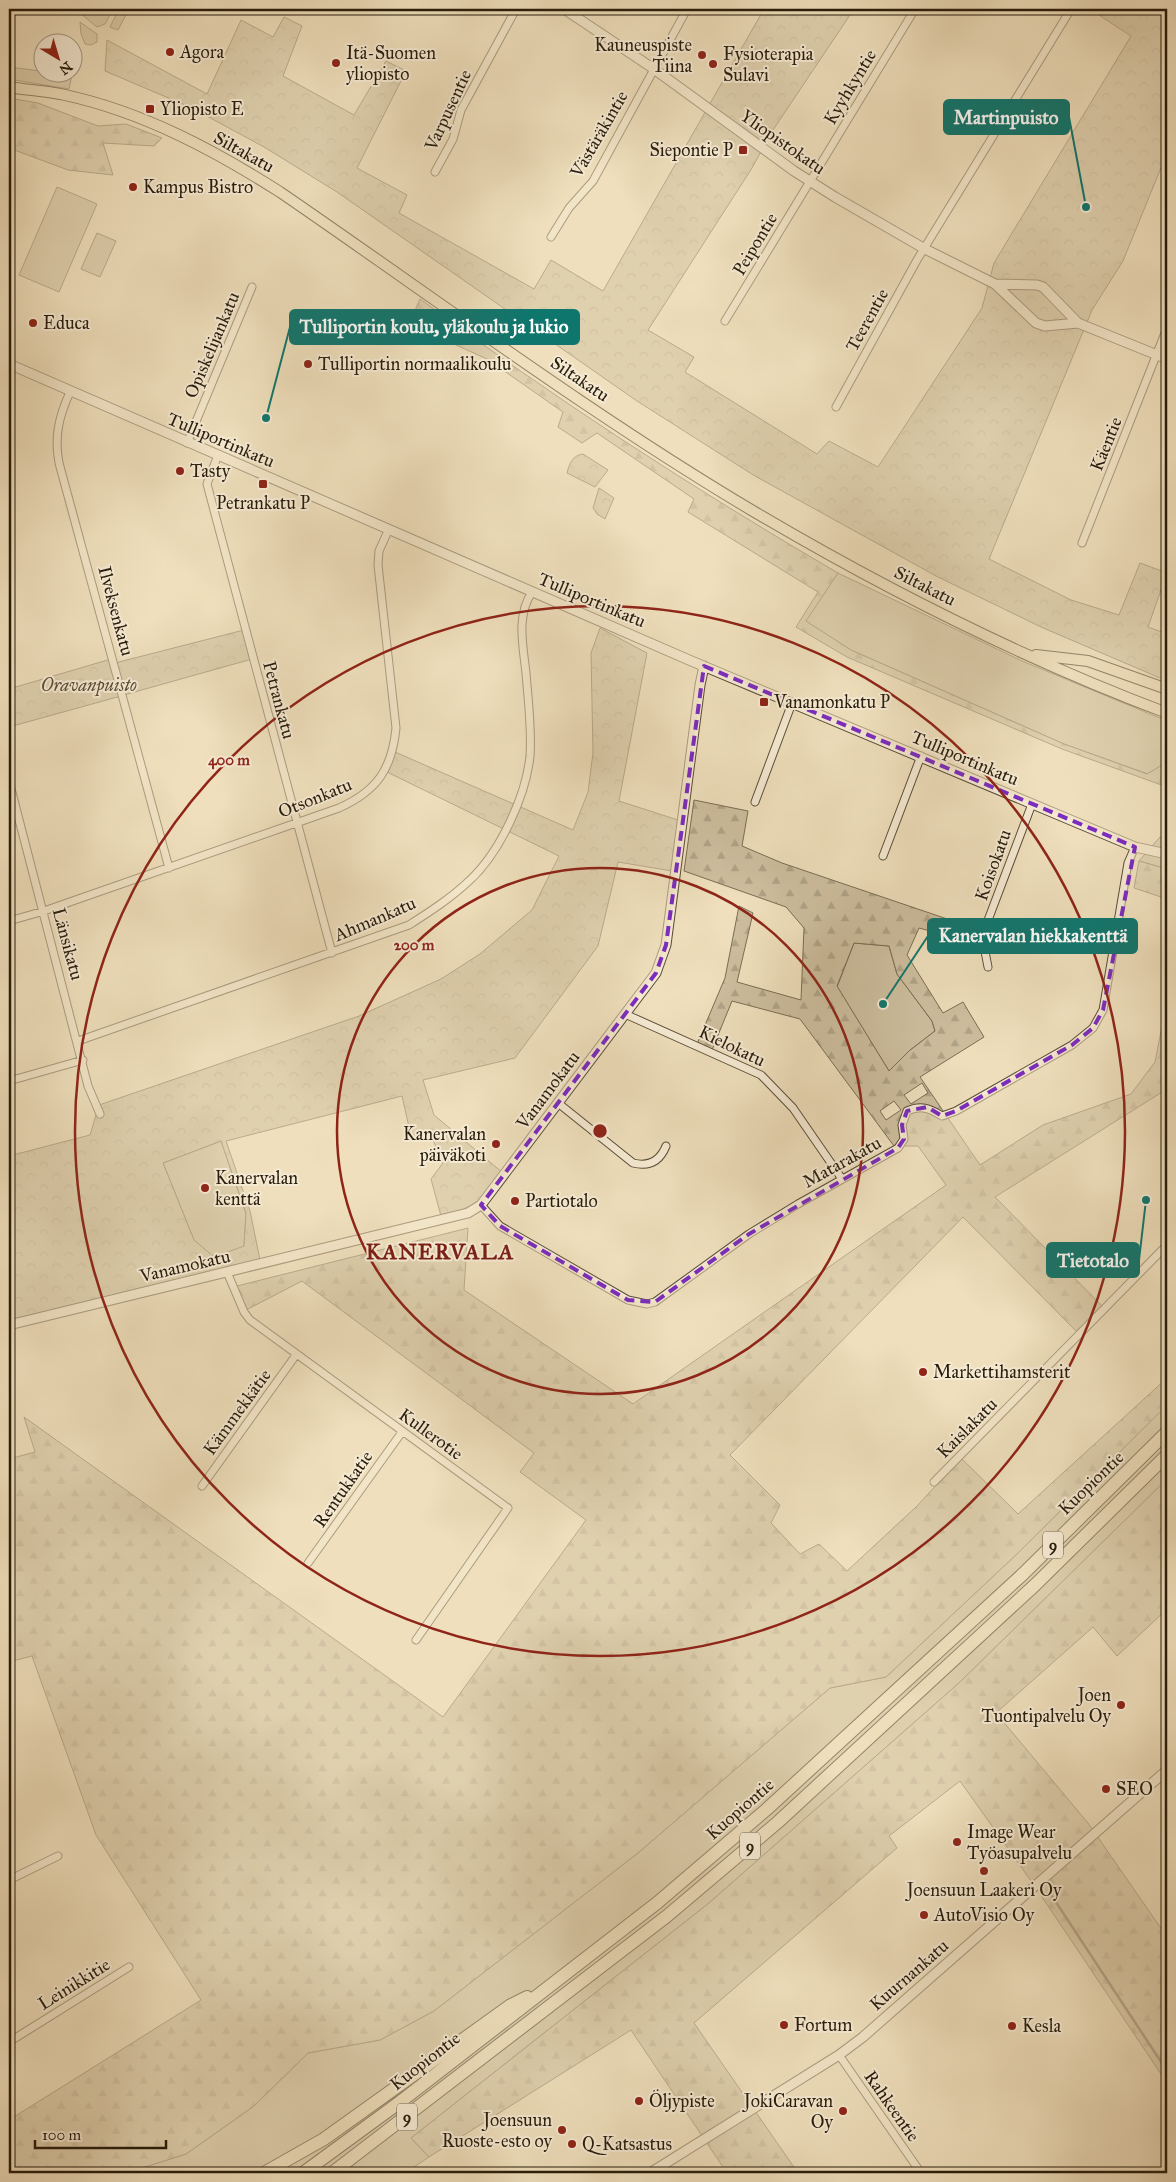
<svg xmlns="http://www.w3.org/2000/svg" width="1176" height="2182" font-family="'IM FELL Great Primer',serif">
  <defs>
    <pattern id="forest-firs" width="22" height="20" patternUnits="userSpaceOnUse" patternTransform="scale(1.25)"><rect width="22" height="20" fill="#cdbe9e"/><path d="M5 1l3.5 6h-7zM16 11l3.5 6h-7z" fill="#b0a387"/></pattern>
    <pattern id="park-crowns" width="20" height="18" patternUnits="userSpaceOnUse" patternTransform="scale(1.25)"><rect width="20" height="18" fill="#cdbe9e"/><path d="M2 6a3 3 0 1 1 6 0M12 15a3 3 0 1 1 6 0" fill="none" stroke="#b0a387"/></pattern>
  </defs>
  <rect width="100%" height="100%" fill="#efdfbc"/>
  <filter id="stains"><feTurbulence type="fractalNoise" baseFrequency=".004" numOctaves="4"/><feColorMatrix values="0 0 0 0 .2 0 0 0 0 .09 0 0 0 0 .02 0 0 0 .5 -.17"/></filter>
  <radialGradient id="worn" r=".72"><stop offset=".6" stop-color="#630" stop-opacity="0"/><stop offset="1" stop-color="#630" stop-opacity=".3"/></radialGradient>
  <!-- grass -->
  <path fill="#cdbe9e" stroke="#7a6d54" d="M75,9h38l-8,15 -8,3z
    M119,9h10l-11,21 -8,-3z
    M80,22l17,12v8l-6,3 -6,-1 -4,-10z
    M9,67l63,8 -3,14 -60,-10z
    M57,187l40,17 -38,88 -40,-17z
    M97,233l19,8 -16,36 -19,-8z
    M838,573l184,88 145,60v41l-19,12 -84,-30 -213,-94 -46,-29z
    M1167,836v33l-28,-8 21,-24z
    M854,943l35,3 8,28 35,47 3,10 -26,20 -20,20 -52,-84z
    M221,1141l25,73 -2,33 -31,10 -19,-17 -31,-77z
    M1167,1405v74l-208,204 -250,220 -298,235 18,19 -24,16h-279l60,-19 68,-48 54,-53 72,-13 54,-29 204,-158 192,-165 56,-11 133,-125z"/>
  <!-- forest -->
  <path fill="url(#forest-firs)" stroke="#7a6d54" fill-rule="evenodd" d="M9,98l29,5 60,23 28,-2 36,14 -8,8 -51,-3 10,32 -45,-5 -59,-22z
    M420,299c134,99 274,190 418,274l-32,48 45,29 213,94 83,30 20,-12v25l-105,-38 -215,-92 -51,-30 22,-35 -130,-80 6,-13 -97,-66 -15,10 -24,-16 5,-15 -76,-53 -31,-14 -43,-30z
    M694,800l54,11 -6,35 40,17 183,62 -9,13 -37,-10 -12,27 36,58 20,-11 21,35 -64,40 60,88 63,-40 88,-31 24,-32 12,-61v88l-172,108 110,112 -25,26 -117,-118 -233,238 50,50 -9,18 29,31 19,-10 28,27 70,-65 44,-48 57,56 149,-136v27l-148,147 -133,125 -56,11 -192,165 -204,158 -54,29 -72,13 -54,53 -68,48 -60,19h-117v-53l192,-120 -105,-165 -64,-179 -23,6v-203l26,-7 -11,-35 419,300 143,-197 -66,-48 14,-19 -232,-172 -56,29 -9,-24 231,-58 -4,62 169,114 313,-219 -28,-39h-24l-94,-127 -68,-18 -20,49 -15,-6 28,-66 14,-72 14,7 -16,69 64,18 3,-72 -18,-21 -102,-36zM854,943l35,3 8,28 35,47 3,10 -26,20 -20,20 -52,-85zM922,1083l6,10 -17,11 -7,-9zM894,1101l7,9 -15,10 -6,-9z
    M1139,861l28,8v30l-33,-11z
    M1167,1479v130l-50,47 -24,-29 -97,86 92,110 79,114v146l-131,-195 -76,-107 -71,55 8,12 -203,175 104,150h-71l-96,-143 -202,127 -18,-19 298,-235 250,-220z"/>
  <!-- park -->
  <path fill="url(#park-crowns)" stroke="#7a6d54" fill-rule="evenodd" d="M764,9h90l-81,121 -21,38 -104,162 46,27 -9,15 132,82 12,-13 49,26 104,-159 12,-45 137,-227 -32,-21 3,-6h65v144l-44,108 -31,49 -103,249 82,41 48,15 21,-52 27,10 -19,54 19,7v47l-126,-54 -103,-50 -183,-101 -118,-75 -300,-209 -73,-45 -72,-39 -87,-37 2,-31 100,54 34,-74 32,17 11,-20 18,9 -19,50 71,39 32,-54 20,10 -49,97 50,27 -8,18 135,76 17,-29 52,31z
    M583,454l25,16 -13,17 -28,-14c2,-9 6,-18 16,-19z
    M599,488l15,10 -9,21 -8,-5 -4,-6z
    M600,628l47,25 -28,148 59,19 -6,51 -54,-9 -20,84 -83,112 -92,22 11,35 69,58c-23,29 -25,33 -62,43l-10,-37 12,-16 -14,-32 -18,5 -9,-40 -176,45 24,70 10,49 -251,60v-164l81,-21 9,-30 260,-89 82,-37 39,-25 52,-44 27,-54 -172,-84 8,-20 178,78 15,-38 5,-39 -2,-100zM221,1141l25,72 -2,33 -30,11 -20,-17 -31,-77z
    M244,630l8,29 -128,36 -9,-32z
    M111,659l10,37 -112,31v-38z"/>
  <g fill="none" stroke-linecap="round" stroke-linejoin="round">
    <!-- stream -->
    <path stroke="#776951" stroke-width="2.5" d="M1050,1893l117,178"/>
    <!-- minor casing -->
    <g stroke="#5a4d37" stroke-width="9">
      <path id="minor" d="M435,172l18,-33 8,-29 55,-101
        M551,237l18,-29 24,-27 94,-172
        M725,321l190,-312
        M70,392c-11,24 -16,45 -11,71l110,405
        M836,407l81,-147 154,-251
        M187,443l65,-156
        M218,455l-11,29 125,469
        M1082,543l85,-215
        M9,781l79,305 12,28
        M755,802l37,-99
        M883,856l38,-100
        M9,921l35,-10 295,-103c38,-17 53,-39 57,-80l-18,-163 1,-14 9,-20
        M988,967l-6,-31 50,-132
        M625,1014l136,61 32,33 49,71
        M78,1041l331,-116c22,-14 42,-27 61,-45 30,-28 56,-84 60,-124 2,-28 -2,-56 -4,-83 -3,-28 -10,-57 6,-81
        M9,1081l74,-21
        M558,1103l75,60c16,4 27,-2 33,-17
        M481,1205l19,21 128,74 19,4 8,-2 94,-68 49,-30 100,-56 6,-9 -2,-14 5,-14c14,-6 22,-3 35,5l14,-5 116,-66 21,-17 10,-18 25,-147 7,-16
        M227,1272l17,40 6,8 258,188 -92,132
        M934,1482l233,-237
        M202,1486l94,-131
        M308,1563l94,-131
        M9,1880l49,-24
        M9,2042l120,-75
        M839,2055l82,118"/>
    </g>
    <!-- tertiary casing -->
    <g stroke="#5a4d37" stroke-width="11">
      <path id="tertiary" d="M564,9l90,60 140,102 41,26 90,52 70,35 41,39 9,3 33,-3
        M995,284l42,1 6,2 35,36 89,36
        M9,364l680,296 446,187 32,7
        M9,1325l459,-112 13,-8 175,-232 10,-28 34,-260 4,-19
        M650,2173l189,-118 24,-18 304,-267"/>
    </g>
    <!-- primary casing -->
    <g stroke="#281c0b" stroke-width="12">
      <path id="primary" d="M9,87c18,3 38,4 56,8 78,17 149,55 215,97 156,107 310,222 473,319 132,78 270,148 414,202
        M1036,655l52,6 79,28"/>
    </g>
    <!-- motorway casing -->
    <g stroke="#281c0b" stroke-width="14">
      <path id="motorway" d="M264,2173l60,-34 187,-134 16,-8
        M303,2173l97,-71 257,-199 110,-94 256,-235 144,-142
        M332,2173l335,-257 111,-94 257,-237 132,-130"/>
    </g>
    <!-- minor -->
    <use href="#minor" stroke="#f5ead3" stroke-width="7"/>
    <!-- tertiary -->
    <use href="#tertiary" stroke="#f5ead3" stroke-width="9"/>
    <!-- primary -->
    <use href="#primary" stroke="#efdfbc" stroke-width="10"/>
    <!-- motorway -->
    <use href="#motorway" stroke="#efdfbc" stroke-width="12"/>
  </g>
  <!-- marked area -->
  <path d="M0 0H1176V2182H0ZM704,666l431,181 -32,163 -10,18 -21,17 -116,66 -14,5 -15,-9 -20,4 -5,14 2,14 -6,9 -149,86 -94,68 -27,-2 -128,-74 -19,-21 175,-232 10,-28z" fill="#efdfbc" fill-opacity=".55" fill-rule="evenodd"/>
  <path fill="none" stroke="#7b2cbf" stroke-width="4" stroke-dasharray="10 6" stroke-linejoin="round" d="M704,666l431,181 -32,163 -10,18 -21,17 -116,66 -14,5 -15,-9 -20,4 -5,14 2,14 -6,9 -149,86 -94,68 -27,-2 -128,-74 -19,-21 175,-232 10,-28z"/>
  <!-- distance rings -->
  <g fill="none" stroke="#8f2418" stroke-width="2.5">
    <circle cx="600" cy="1131" r="263"/>
    <circle cx="600" cy="1131" r="525"/>
  </g>
  <!-- markers -->
  <g fill="#8f2418" stroke="#f5ead3" stroke-width="2">
    <circle cx="170" cy="52" r="5"/>
    <circle cx="702" cy="55" r="5"/>
    <circle cx="336" cy="63" r="5"/>
    <circle cx="713" cy="64" r="5"/>
    <rect x="145" y="104" width="10" height="10" rx="2.5"/>
    <rect x="738" y="145" width="10" height="10" rx="2.5"/>
    <circle cx="133" cy="187" r="5"/>
    <circle cx="33" cy="323" r="5"/>
    <circle cx="308" cy="364" r="5"/>
    <circle cx="180" cy="471" r="5"/>
    <rect x="258" y="479" width="10" height="10" rx="2.5"/>
    <rect x="759" y="697" width="10" height="10" rx="2.5"/>
    <circle cx="496" cy="1144" r="5"/>
    <circle cx="205" cy="1188" r="5"/>
    <circle cx="515" cy="1201" r="5"/>
    <circle cx="923" cy="1372" r="5"/>
    <circle cx="1121" cy="1705" r="5"/>
    <circle cx="1106" cy="1789" r="5"/>
    <circle cx="957" cy="1842" r="5"/>
    <circle cx="984" cy="1871" r="5"/>
    <circle cx="924" cy="1915" r="5"/>
    <circle cx="784" cy="2025" r="5"/>
    <circle cx="1012" cy="2026" r="5"/>
    <circle cx="639" cy="2101" r="5"/>
    <circle cx="843" cy="2111" r="5"/>
    <circle cx="562" cy="2130" r="5"/>
    <circle cx="572" cy="2144" r="5"/>
  </g>
  <g text-anchor="middle" stroke-width="4" stroke-linejoin="round" paint-order="stroke">
    <!-- shield labels -->
    <g fill="#f5ead3" stroke="#665a47" stroke-width="1">
      <rect x="1043" y="1531.5" width="20" height="27" rx="4"/>
      <rect x="740" y="1832.5" width="20" height="27" rx="4"/>
      <rect x="397" y="2103.5" width="20" height="27" rx="4"/>
    </g>
    <g font-size="16" font-weight="bold" fill="#281c0b">
      <text x="1053" y="1551">9</text>
      <text x="750" y="1852">9</text>
      <text x="407" y="2123">9</text>
    </g>
    <!-- poi labels -->
    <g font-size="18" fill="#281c0b" stroke="#f5ead3" text-anchor="start">
      <text x="692" y="51" text-anchor="end">Kauneuspiste<tspan x="692" dy="21">Tiina</tspan></text>
      <text x="180" y="58">Agora</text>
      <text x="346" y="59">Itä-Suomen<tspan x="346" dy="21">yliopisto</tspan></text>
      <text x="723" y="60">Fysioterapia<tspan x="723" dy="21">Sulavi</tspan></text>
      <text x="160" y="115">Yliopisto E</text>
      <text x="733" y="156" text-anchor="end">Siepontie P</text>
      <text x="143" y="193">Kampus Bistro</text>
      <text x="43" y="329">Educa</text>
      <text x="318" y="370">Tulliportin normaalikoulu</text>
      <text x="190" y="477">Tasty</text>
      <text x="263" y="509" text-anchor="middle">Petrankatu P</text>
      <text x="774" y="708">Vanamonkatu P</text>
      <text x="486" y="1140" text-anchor="end">Kanervalan<tspan x="486" dy="21">päiväkoti</tspan></text>
      <text x="215" y="1184">Kanervalan<tspan x="215" dy="21">kenttä</tspan></text>
      <text x="525" y="1207">Partiotalo</text>
      <text x="933" y="1378">Markettihamsterit</text>
      <text x="1111" y="1701" text-anchor="end">Joen<tspan x="1111" dy="21">Tuontipalvelu Oy</tspan></text>
      <text x="1116" y="1795">SEO</text>
      <text x="967" y="1838">Image Wear<tspan x="967" dy="21">Työasupalvelu</tspan></text>
      <text x="984" y="1896" text-anchor="middle">Joensuun Laakeri Oy</text>
      <text x="934" y="1921">AutoVisio Oy</text>
      <text x="794" y="2031">Fortum</text>
      <text x="1022" y="2032">Kesla</text>
      <text x="649" y="2107">Öljypiste</text>
      <text x="833" y="2107" text-anchor="end">JokiCaravan<tspan x="833" dy="21">Oy</tspan></text>
      <text x="552" y="2126" text-anchor="end">Joensuun<tspan x="552" dy="21">Ruoste-esto oy</tspan></text>
      <text x="582" y="2150">Q-Katsastus</text>
    </g>
    <!-- street labels -->
    <g font-size="18" fill="#281c0b" stroke="#f5ead3">
      <text transform="translate(850 87) rotate(-59)" y="6">Kyyhkyntie</text>
      <text transform="translate(448 110) rotate(-65)" y="6">Varpusentie</text>
      <text transform="translate(599 134) rotate(-60)" y="6">Västäräkintie</text>
      <text transform="translate(783 142) rotate(35)" y="6">Yliopistokatu</text>
      <text transform="translate(244 152) rotate(29)" y="6">Siltakatu</text>
      <text transform="translate(755 244) rotate(-59)" y="6">Peipontie</text>
      <text transform="translate(867 320) rotate(-61)" y="6">Teerentie</text>
      <text transform="translate(212 345) rotate(-67)" y="6">Opiskelijankatu</text>
      <text transform="translate(580 379) rotate(34)" y="6">Siltakatu</text>
      <text transform="translate(221 440) rotate(23)" y="6">Tulliportinkatu</text>
      <text transform="translate(1106 444) rotate(-68)" y="6">Käentie</text>
      <text transform="translate(925 586) rotate(27)" y="6">Siltakatu</text>
      <text transform="translate(592 600) rotate(23)" y="6">Tulliportinkatu</text>
      <text transform="translate(116 611) rotate(75)" y="6">Ilveksenkatu</text>
      <text transform="translate(279 700) rotate(75)" y="6">Petrankatu</text>
      <text transform="translate(965 758) rotate(23)" y="6">Tulliportinkatu</text>
      <text transform="translate(315 798) rotate(-22)" y="6">Otsonkatu</text>
      <text transform="translate(993 865) rotate(-70)" y="6">Koisokatu</text>
      <text transform="translate(375 919) rotate(-23)" y="6">Ahmankatu</text>
      <text transform="translate(68 944) rotate(75)" y="6">Länsikatu</text>
      <text transform="translate(732 1046) rotate(26)" y="6">Kielokatu</text>
      <text transform="translate(548 1090) rotate(-53)" y="6">Vanamokatu</text>
      <text transform="translate(842 1162) rotate(-29)" y="6">Matarakatu</text>
      <text transform="translate(185 1266) rotate(-13)" y="6">Vanamokatu</text>
      <text transform="translate(237 1412) rotate(-54)" y="6">Kämmekkätie</text>
      <text transform="translate(967 1428) rotate(-45)" y="6">Kaislakatu</text>
      <text transform="translate(431 1434) rotate(36)" y="6">Kullerotie</text>
      <text transform="translate(1091 1483) rotate(-44)" y="6">Kuopiontie</text>
      <text transform="translate(343 1489) rotate(-55)" y="6">Rentukkatie</text>
      <text transform="translate(740 1809) rotate(-41)" y="6">Kuopiontie</text>
      <text transform="translate(909 1975) rotate(-41)" y="6">Kuurnankatu</text>
      <text transform="translate(74 1984) rotate(-32)" y="6">Leinikkitie</text>
      <text transform="translate(425 2061) rotate(-38)" y="6">Kuopiontie</text>
      <text transform="translate(892 2106) rotate(55)" y="6">Rahkeentie</text>
    </g>
    <!-- park labels -->
    <g font-size="18" font-style="italic" fill="#5a4d37" stroke="#f5ead3">
      <text x="89" y="691">Oravanpuisto</text>
    </g>
    <!-- district labels -->
    <g font-size="22" font-weight="bold" letter-spacing="1" fill="#7a1f14" stroke="#f5ead3">
      <text x="440" y="1259">KANERVALA</text>
    </g>
  </g>
  <circle cx="600" cy="1131" r="8" fill="#8f2418" stroke="#f5ead3" stroke-width="2.5"/>
  <g font-size="15" text-anchor="middle" font-weight="bold" fill="#8f2418" stroke="#f5ead3" stroke-width="4" stroke-linejoin="round" paint-order="stroke">
    <text x="229" y="765">400 m</text>
    <text x="414" y="950">200 m</text>
  </g>
  <!-- callouts -->
  <path fill="none" stroke="#0f766e" stroke-width="2" d="M1086 207L1069 117M266 418L290 327M883 1004L928 936M1146 1200L1139 1260"/>
  <g fill="#0f766e" stroke="#f5ead3" stroke-width="2">
    <circle cx="1086" cy="207" r="5"/>
    <circle cx="266" cy="418" r="5"/>
    <circle cx="883" cy="1004" r="5"/>
    <circle cx="1146" cy="1200" r="5"/>
  </g>
  <g fill="#0f766e" stroke="#0f766e" stroke-width="2">
    <rect x="944" y="100" width="125" height="34" rx="5"/>
    <rect x="290" y="310" width="289" height="34" rx="5"/>
    <rect x="928" y="919" width="209" height="34" rx="5"/>
    <rect x="1047" y="1243" width="92" height="34" rx="5"/>
  </g>
  <g font-size="19" text-anchor="middle" font-weight="bold" fill="#fff">
    <text x="1006" y="124">Martinpuisto</text>
    <text x="434" y="333">Tulliportin koulu, yläkoulu ja lukio</text>
    <text x="1033" y="942">Kanervalan hiekkakenttä</text>
    <text x="1093" y="1267">Tietotalo</text>
  </g>
  <!-- margin -->
  <rect width="1176" height="2182" fill="none" stroke="#efdfbc" stroke-width="30"/>
  <rect x="10" y="10" width="1156" height="2162" fill="none" stroke="#281c0b" stroke-width="2.5"/>
  <rect x="15" y="15" width="1146" height="2152" fill="none" stroke="#281c0b"/>
  <!-- north arrow -->
  <g transform="translate(58 58) rotate(142)"><circle r="24" fill="#f5ead3" stroke="#a39883"/>
  <path d="M0-4L9 19L0 12L-9 19Z" fill="#8f2418"/>
  <text y="-8" font-size="14" font-weight="bold" text-anchor="middle" fill="#281c0b">N</text>
  </g>
  <!-- scale -->
  <path d="M35 2140v8h131v-8" fill="none" stroke="#281c0b" stroke-width="2.5"/>
  <text x="42" y="2140" font-size="15" fill="#281c0b" stroke="#f5ead3" stroke-width="4" paint-order="stroke">100 m</text>
  <rect width="100%" height="100%" filter="url(#stains)"/>
  <rect width="100%" height="100%" fill="url(#worn)"/>
</svg>
